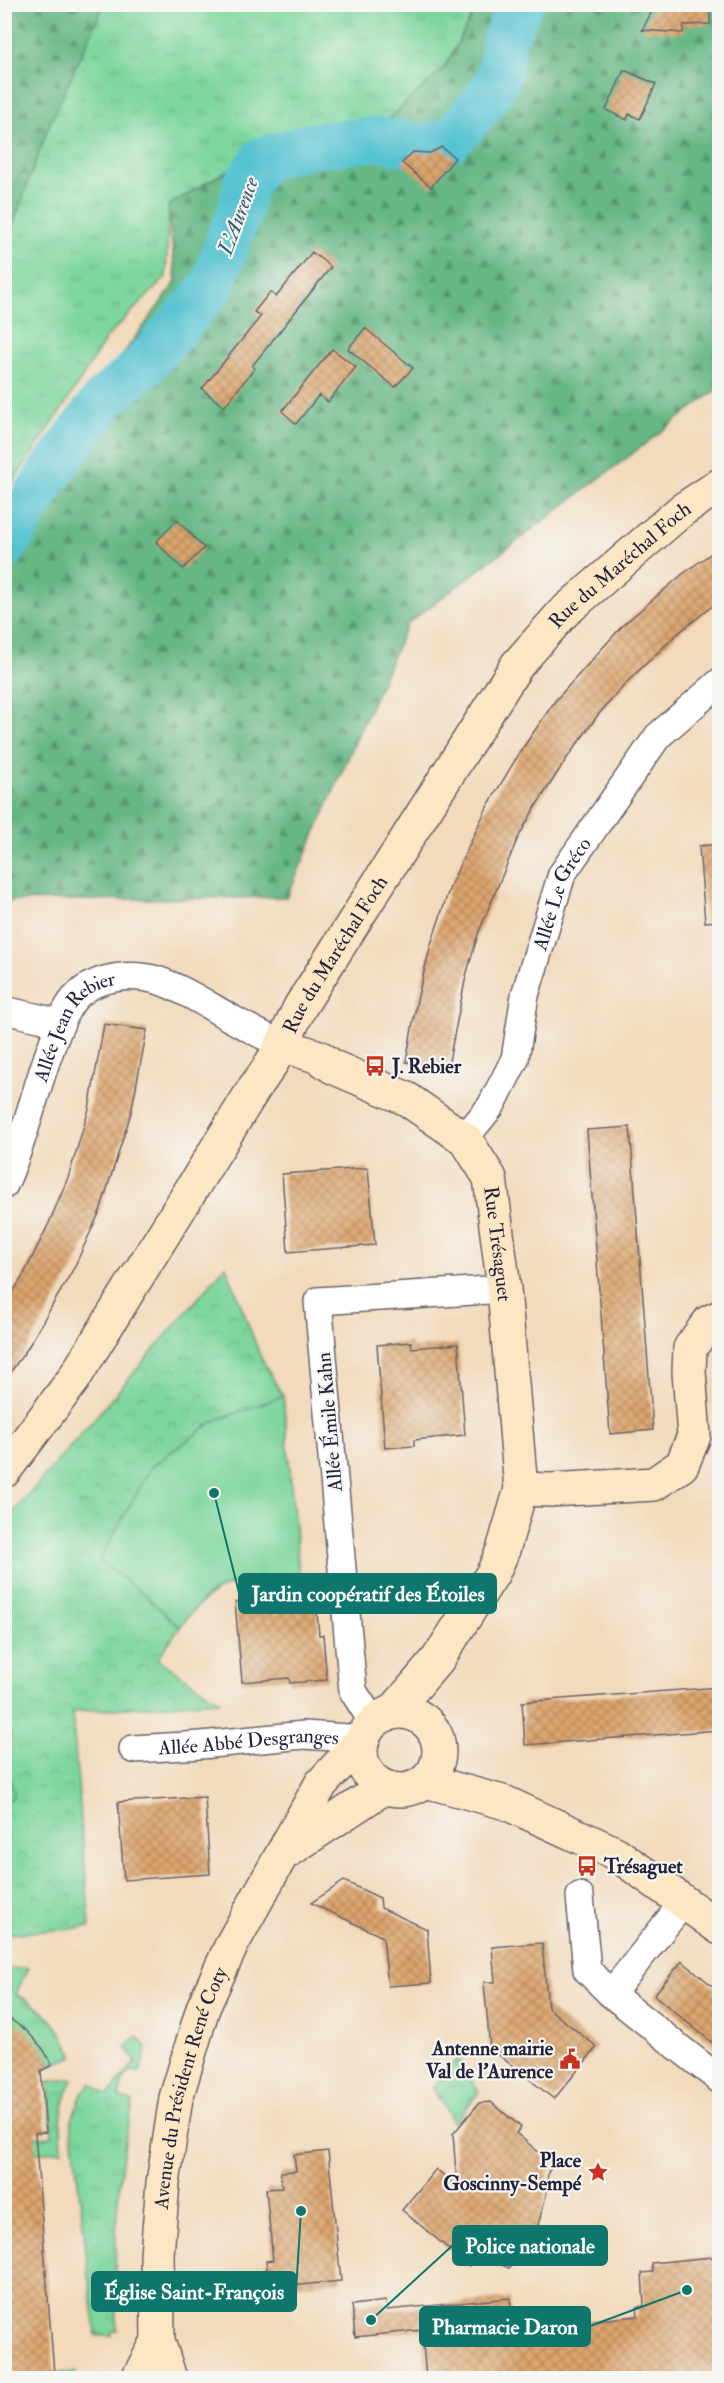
<svg xmlns="http://www.w3.org/2000/svg" width="724" height="2383" font-family="'IM FELL Double Pica',serif">
  <defs>
    <pattern id="grass-tufts" width="24" height="20" patternUnits="userSpaceOnUse" patternTransform="scale(1.5)"><rect width="24" height="20" fill="#7dd69c"/><path d="M3 7l-1-3M5 7V3M7 7l1-3M15 17l-1-3M17 17v-4M19 17l1-3" fill="none" stroke="#6cb787"/></pattern>
    <pattern id="forest-firs" width="22" height="20" patternUnits="userSpaceOnUse" patternTransform="scale(1.5)"><rect width="22" height="20" fill="#66b784"/><path d="M5 1l3.5 6h-7zM16 11l3.5 6h-7z" fill="#54946d"/></pattern>
    <pattern id="park-crowns" width="20" height="18" patternUnits="userSpaceOnUse" patternTransform="scale(1.5)"><rect width="20" height="18" fill="#7dd69c"/><path d="M2 6a3 3 0 1 1 6 0M12 15a3 3 0 1 1 6 0" fill="none" stroke="#6cb787"/></pattern>
    <pattern id="building-cross-hatch" width="8" height="8" patternUnits="userSpaceOnUse" patternTransform="scale(1.5)"><rect width="8" height="8" fill="#dda66e"/><path d="M0 0l8 8M0 8l8-8" fill="none" stroke="#b3875c"/></pattern>
  </defs>
  <rect width="100%" height="100%" fill="#f6f6f2"/>
  <filter id="ink" filterUnits="userSpaceOnUse"><feTurbulence type="fractalNoise" baseFrequency=".0167" numOctaves="2"/><feDisplacementMap in="SourceGraphic" scale="12" xChannelSelector="R" yChannelSelector="G"/><feConvolveMatrix kernelMatrix="1 2 1 2 8 2 1 2 1" color-interpolation-filters="sRGB"/></filter>
  <filter id="wash" filterUnits="userSpaceOnUse"><feTurbulence type="fractalNoise" baseFrequency=".008" numOctaves="4" result="noise"/><feDisplacementMap in="SourceGraphic" scale="24" xChannelSelector="R" yChannelSelector="G"/><feGaussianBlur stdDeviation="1.35" result="paint"/><feColorMatrix in="noise" values="0 0 0 0 0 0 0 0 0 0 0 0 0 0 0 0 0 1.4 0 .05"/><feComposite in="paint" operator="in"/></filter>
  <g filter="url(#wash)">
    <rect width="100%" height="100%" fill="#f2dabb"/>
    <!-- grass -->
    <path fill="url(#grass-tufts)" stroke="#507c6c" stroke-width="1.5" d="M104,5h375l-47,84 -48,34 -85,4 -130,79 -3,71 -59,60 -48,77 -54,79 -1,-246 43,-117z
      M28,1968l-12,26c28,14 45,32 57,62l-21,9c-12,-22 -27,-35 -47,-49v-46z
      M137,2037l10,11 -7,24 -9,-1 -7,7 -5,19 14,5c-18,75 -20,152 -16,229h-5v5h-16l-25,-214 11,-29 9,-10 17,12 28,-34 -10,-14z
      M73,2079c-13,29 -13,41 -11,72l-38,2 3,-15 25,-2 -3,-55z
      M76,2372l-5,6h-66v-1z"/>
    <!-- forest -->
    <path fill="url(#forest-firs)" stroke="#446c60" stroke-width="1.5" d="M5,4l99,1 -57,125 -42,117z
      M478,5h241v383l-312,236 -120,273 -282,4 -1,-373 86,-129 86,-117 -8,-76 131,-79 85,-4 61,-56z"/>
    <!-- park -->
    <path fill="url(#park-crowns)" stroke="#507c6c" stroke-width="1.5" d="M226,1266l35,92 22,38 16,179c-19,1 -41,0 -60,6 -39,11 -60,47 -81,78l62,42 -148,11 18,215 -85,7v-412z
      M457,2059l22,33 -25,31 -21,-35z"/>
    <!-- garden -->
    <path fill="#7dd69c" stroke="#507c6c" stroke-width="1.5" d="M283,1396l16,179 -59,5 -33,15 -28,32 -35,-33 -45,-33 52,-94 63,-46z
      M5,1767l9,24 -2,7 -7,3z"/>
    <g fill="none" stroke-linecap="round" stroke-linejoin="round">
      <!-- river -->
      <path stroke="#57c3d1" stroke-width="45" d="M4,548l43,-72 58,-78 37,-31 70,-80 17,-50 9,-20 8,-34 17,-24 46,-13 67,-7 50,8 25,-8 32,-36 16,-26 5,-36 17,-37"/>
    </g>
    <g id="blocks">
      <!-- building -->
      <path fill="url(#building-cross-hatch)" d="M656,4h54v20l-26,1 -1,8 -41,-3z
        M624,70l32,14 -16,35 -11,-5 -2,6 -21,-10z
        M442,147l13,11 -24,29 -29,-24 11,-11 17,1z
        M312,252l19,15 -79,99 3,2 -31,39 -22,-18 59,-73 -7,-4 16,-20 6,5z
        M365,328l48,40 -18,19 -47,-38z
        M332,349l24,18 -28,35 -9,-7 -23,29 -14,-13z
        M177,520l27,28 -21,21 -27,-27z
        M720,547v53l-44,35 -48,46 -30,34 -31,43 -33,51 -17,31 -39,94 -12,42 -18,90 -42,-4 11,-62 14,-56 20,-60 36,-77 33,-55 35,-51 69,-77 60,-51z
        M720,844v77l-15,1 -6,-76z
        M104,1024l43,6 -16,83 -31,98 -26,57 -47,81 -23,32v-75l19,-30 26,-53 20,-48 20,-66z
        M630,1127l23,303 -43,4 -23,-304z
        M368,1168l7,77 -87,7 -6,-78z
        M411,1342l1,6 46,-4 7,91 -51,5v6l-29,2 -8,-103z
        M315,1590l4,45h4l4,45 -37,3 -1,-5 -47,4 -7,-80 33,-3 -1,-6z
        M720,1687v43l-195,15 -3,-43z
        M205,1797l5,77 -86,6 -6,-78z
        M344,1881l36,17 1,10 46,21 4,54 -43,3 -5,-49 -72,-34z
        M542,1943l6,65 49,39 -43,52 -64,-51 -6,-66h11l-3,-35z
        M682,1961l38,31v57l-66,-54z
        M4,2015l23,16 16,18 9,16 -11,6 5,61 -11,1 19,240 -50,4z
        M491,2102l30,25 -5,6 38,32 -6,7 -2,23 -7,27 -7,16 -23,30 -30,-13 -10,11 -67,-56 34,-41 21,17 -4,-52 26,-31z
        M328,2151l13,130 -72,7 -3,-27 7,-1 -7,-71 16,-1 -2,-16 16,-1 -2,-16z
        M712,2257h8v122h-294l-4,-49 -67,7 -3,-32 34,-4 1,9 123,-12 3,30 125,-12 -1,-9 7,-1 -2,-33 11,-1 -1,-9z"/>
    </g>
  </g>
  <g filter="url(#ink)">
    <use href="#blocks" fill-opacity="0" stroke="#6b6268" stroke-width="1.5"/>
    <g fill="none" stroke-linecap="round" stroke-linejoin="round">
      <!-- street casing -->
      <g stroke="#6b6268" stroke-width="30">
        <g id="street">
          <path d="M4,1010l57,13"/>
          <path id="s1" d="M466,1140l7,-12 18,-22 24,-47 10,-64 37,-121 96,-138 62,-54"/>
          <path id="s2" d="M4,1185c21,-46 31,-96 49,-143 7,-16 12,-36 26,-48 20,-18 53,-21 78,-14 27,9 52,26 77,40 16,9 32,17 48,25"/>
          <path d="M373,1722l-20,-31 -35,-390 186,-12"/>
          <path id="s3" d="M133,1749l68,-4 103,-10 59,4"/>
          <path d="M580,1896l7,74 24,24"/>
          <path d="M683,1903l-72,91 109,86"/>
        </g>
      </g>
      <!-- secondary casing -->
      <g stroke="#6b6268" stroke-width="36">
        <g id="secondary">
          <path id="s4" d="M282,1045l37,12 14,10 74,32 59,41 24,38 14,111 17,200 -18,61 -10,23 -55,86 -46,54"/>
          <path id="s5" d="M4,1471l69,-91 182,-293c19,-24 32,-52 45,-80l217,-342 46,-52 119,-103 38,-25"/>
          <path d="M521,1489l29,1 104,-6 28,-19 12,-29 -5,-64 1,-24 19,-26 11,-5"/>
          <circle cx="400" cy="1751" r="39"/>
          <path d="M426,1781l80,22 109,50 105,75"/>
          <path d="M288,1851l97,-64"/>
          <path d="M138,2378l20,-37"/>
          <path id="s6" d="M170,2378l-12,-37 -1,-87 6,-71 13,-85 27,-90 29,-64 89,-160 42,-45"/>
        </g>
      </g>
      <!-- street -->
      <use href="#street" stroke="#fff" stroke-width="27"/>
      <!-- secondary -->
      <use href="#secondary" stroke="#fce6c4" stroke-width="33"/>
    </g>
  </g>
  <!-- icons -->
  <defs>
    <g id="bus-bare" transform="scale(1.62)"><path d="M-5-6H5V4H4V6H2V4H-2V6H-4V4H-5ZM-3.5-4V0h7V-4ZM-3.5 1.2v1.5H-2V1.2ZM2 1.2v1.5H3.5V1.2Z" fill="#c8321e" stroke="#f6f6f2" stroke-width="2.5" paint-order="stroke"/></g>
    <g id="civic-bare" transform="scale(1.62)"><path d="M-.6-6.5H3V-4.5H.6V-3L4-1V1h2V6H-6V1h2V-1L-.6-3ZM-1.2 2.5V6h2.4V2.5Z" fill="#c8321e" stroke="#f6f6f2" stroke-width="2.5" paint-order="stroke"/></g>
    <g id="sight-bare" transform="scale(1.62)"><path d="M0-6L1.8-2.2L6-1.7L2.9 1.2L3.7 5.4L0 3.3L-3.7 5.4L-2.9 1.2L-6-1.7L-1.8-2.2Z" fill="#c8321e" stroke="#f6f6f2" stroke-width="2.5" paint-order="stroke"/></g>
  </defs>
  <g fill-rule="evenodd">
    <use href="#bus-bare" x="375" y="1066"/>
    <use href="#bus-bare" x="587" y="1866"/>
    <use href="#civic-bare" x="570" y="2059"/>
    <use href="#sight-bare" x="598" y="2172"/>
  </g>
  <g text-anchor="middle" stroke-width="4.5" stroke-linejoin="round" paint-order="stroke">
    <!-- street labels -->
    <g font-size="20" fill="#22223b" stroke="#f6f6f2">
      <text dy="7" stroke="none"><textPath href="#s5" startOffset="1100">Rue du Maréchal Foch</textPath></text>
      <text dy="7" stroke="none"><textPath href="#s1" startOffset="268">Allée Le Gréco</textPath></text>
      <text dy="7" stroke="none"><textPath href="#s5" startOffset="614">Rue du Maréchal Foch</textPath></text>
      <text dy="7" stroke="none"><textPath href="#s2" startOffset="178">Allée Jean Rebier</textPath></text>
      <text dy="7" stroke="none"><textPath href="#s4" startOffset="320">Rue Trésaguet</textPath></text>
      <text transform="translate(329 1422) rotate(-95)" y="7">Allée Émile Kahn</text>
      <text dy="7" stroke="none"><textPath href="#s3" startOffset="116">Allée Abbé Desgranges</textPath></text>
      <text dy="7" stroke="none"><textPath href="#s6" startOffset="296">Avenue du Président René Coty</textPath></text>
    </g>
    <!-- poi labels -->
    <g font-size="20" font-weight="bold" fill="#22223b" stroke="#f6f6f2" text-anchor="start">
      <text x="392" y="1073">J. Rebier</text>
      <text x="604" y="1873">Trésaguet</text>
      <text x="553" y="2055" text-anchor="end">Antenne mairie<tspan x="553" dy="23">Val de l'Aurence</tspan></text>
      <text x="581" y="2167" text-anchor="end">Place<tspan x="581" dy="23">Goscinny-Sempé</tspan></text>
    </g>
    <!-- water labels -->
    <g font-size="21" font-style="italic" fill="#355a70" stroke="#f6f6f2">
      <text transform="translate(238 216) rotate(-70)" y="7">L'Aurence</text>
    </g>
  </g>
  <!-- callouts -->
  <path fill="none" stroke="#0f766e" stroke-width="2" d="M214 1493L239 1593M371 2320L453 2245M301 2211L296 2291M687 2290L590 2326"/>
  <g fill="#0f766e" stroke="#f6f6f2" stroke-width="2">
    <circle cx="214" cy="1493" r="6"/>
    <circle cx="371" cy="2320" r="6"/>
    <circle cx="301" cy="2211" r="6"/>
    <circle cx="687" cy="2290" r="6"/>
  </g>
  <g fill="#0f766e" stroke="#0f766e" stroke-width="2">
    <rect x="239" y="1574" width="257" height="39" rx="6"/>
    <rect x="453" y="2226" width="154" height="39" rx="6"/>
    <rect x="92" y="2272" width="204" height="39" rx="6"/>
    <rect x="420" y="2307" width="170" height="39" rx="6"/>
  </g>
  <g font-size="21" text-anchor="middle" font-weight="bold" fill="#fff">
    <text x="368" y="1601">Jardin coopératif des Étoiles</text>
    <text x="530" y="2253">Police nationale</text>
    <text x="194" y="2299">Église Saint-François</text>
    <text x="505" y="2334">Pharmacie Daron</text>
  </g>
  <!-- margin -->
  <rect width="724" height="2383" fill="none" stroke="#f6f6f2" stroke-width="24"/>
</svg>
